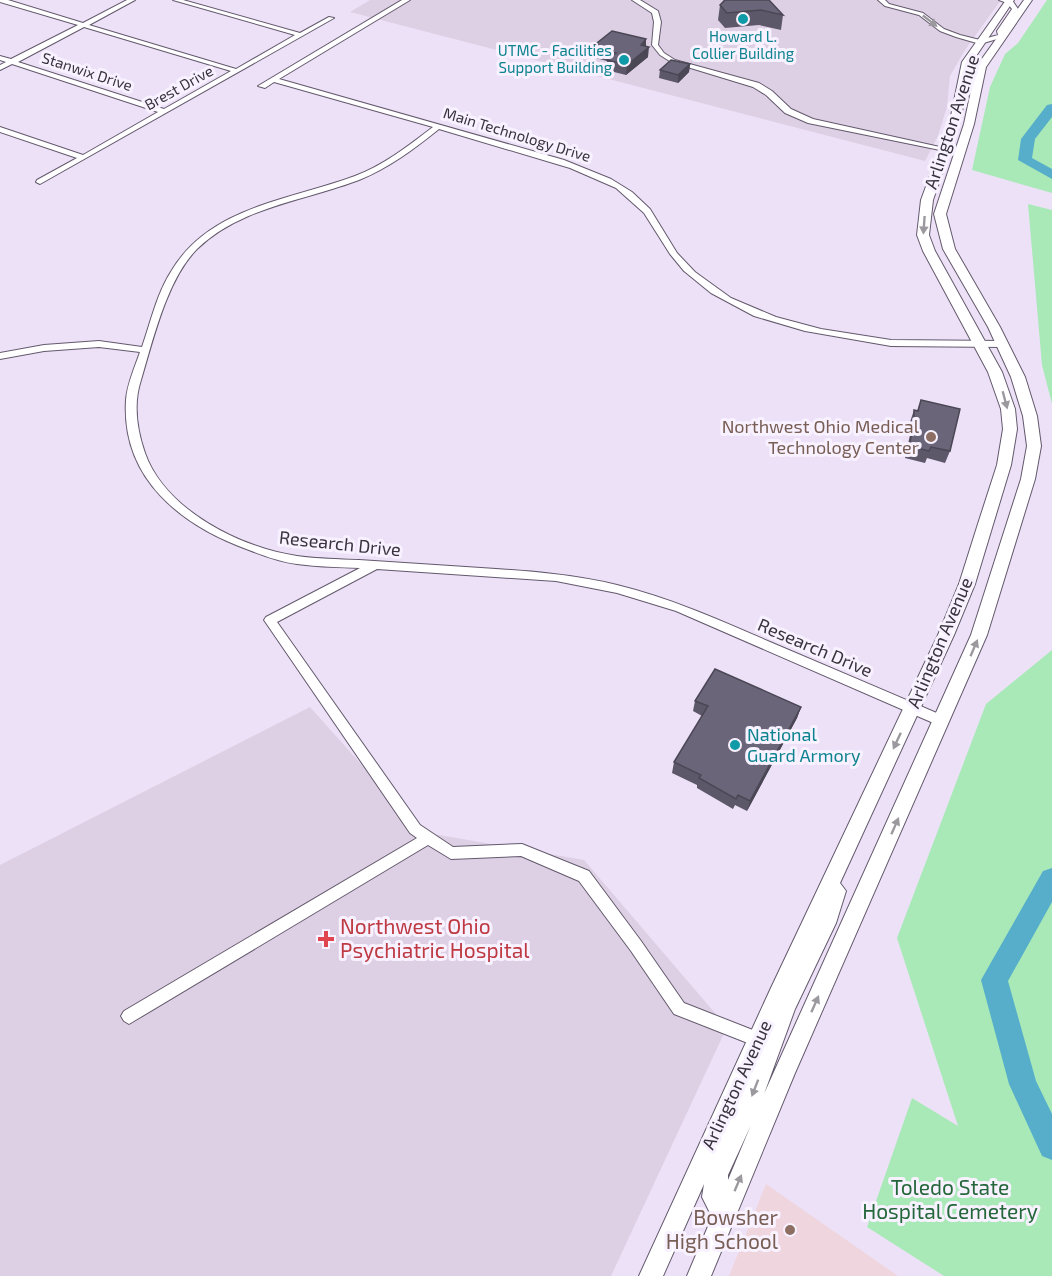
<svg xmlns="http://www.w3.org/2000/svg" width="1052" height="1276" font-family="'Exo 2',sans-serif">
  <rect width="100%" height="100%" fill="#ede1f8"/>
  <!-- education -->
  <path fill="#efd5dd" d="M766,1184l132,92h-169z"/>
  <!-- medical -->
  <path fill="#ded0e4" d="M370,0h631l-36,50 -15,26 -3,31 -9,29 -13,25 -575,-149z
    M310,707l112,125 162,28 143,167 -116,249h-611v-411z"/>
  <!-- green -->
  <path fill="#a9e9b8" d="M1047,0h5v193l-80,-23 18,-83 15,-33 13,-11z
    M1028,204l24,6v194l-10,-39z
    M1052,650v626h-108l-77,-49 45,-129 46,28 -61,-188 89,-234z"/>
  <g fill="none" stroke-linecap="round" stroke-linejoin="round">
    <!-- river -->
    <path fill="#56aeca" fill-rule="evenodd" d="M1052,104v13l-17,22 -3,19 20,11v10l-34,-19 3,-21 26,-34z
      M1052,868v34l-44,79 28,100 16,33v46l-10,-4 -33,-72 -28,-104 62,-109z"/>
    <!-- minor casing -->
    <g stroke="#63596c" stroke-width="2">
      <path id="minor" d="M0,0h8l75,23 44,-23h8l-46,25 147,44 59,-34 -122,-35h10l117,33 29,-16 5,1 -294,166 -4,-2 1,-2 40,-22 -77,-26v-5l83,28 75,-43 -146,-48 -12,6v-5l6,-3 -6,-2v-4l11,3 67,-34 -78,-23zM84,27l147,44 -67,38 -146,-47z
        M402,0h8l-131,79 285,81 47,19 21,13 18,17 27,44 18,19 36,26 45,19 45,12 70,11 111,1 5,3 -5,3 -111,-1 -86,-15 -51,-15 -43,-23 -27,-22 -14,-17 -26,-41 -28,-25 -46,-20 -131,-39c-25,20 -50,39 -80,51 -55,21 -119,27 -162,69 -30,30 -44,91 -56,131 -8,24 -4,50 4,73 20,57 96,95 152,103 20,3 41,3 62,4 41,3 81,5 122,8 46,3 91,6 136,17 53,13 103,35 153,57 59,25 118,50 176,75l2,4 -2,4 -4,1 -4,-1 -262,-114 -59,-18 -61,-12 -179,-12 -100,53 143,203 33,22 69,-3 67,27 52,70 43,62 79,31 3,5 -3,5 -5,3 -84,-33 -43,-63 -52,-70 -58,-25 -70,3 -23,-14 -294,176 -5,3 -5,-3 -3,-5 3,-5 293,-173 -7,-5 -146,-213 2,-3 94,-49c-21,-1 -42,-1 -63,-4 -16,-2 -33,-8 -48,-14 -67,-24 -128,-71 -123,-150 1,-16 9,-33 14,-48l-41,-5 -55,4 -44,8v-6l44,-8 55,-4 43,6c9,-26 15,-54 30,-77 39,-64 119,-70 183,-94 29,-11 53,-30 78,-49l-159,-45 -9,6 -7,-2z
        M632,0h8l18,11 3,11 -3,23 6,8 11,7 84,23 13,8 19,18 22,10 136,30 -4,2 -137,-28 -23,-10 -19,-18 -13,-8 -82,-25 -11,-7 -8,-10 2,-23 -2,-9z
        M878,0h7l4,4 34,9 21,16 16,6 20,5 18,-5 -1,-4 15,-22 -5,-6 -8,-3h13l6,9 -15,22 1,6 -24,7 -24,-7 -16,-6 -21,-16 -34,-9z"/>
    </g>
    <!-- tertiary casing -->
    <g stroke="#63596c" stroke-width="2">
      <path id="tertiary" d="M1006,0h8l-42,62 -12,59 -27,79 -4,35 6,16 67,121 13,37 2,20 -6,36 -36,119 -21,51 -114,248 6,8 -10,32 -41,86 -31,85 207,-459 50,-156 6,-33 -4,-30 -12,-39 -23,-50 -45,-78 -9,-35 30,-90 12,-57 48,-67h8l-46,67 -12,57 -28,90 9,35 45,78 25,50 12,39 4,30 -6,33 -48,156 -192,438 -84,203h-24l25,-59 -10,-20 2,-13 -41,92h-24l131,-286 168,-355 21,-51 18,-57 20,-62 6,-36 -2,-20 -13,-37 -65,-121 -6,-16 4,-35 29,-79 12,-59zM751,1125l-23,55v-5z"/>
    </g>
    <!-- minor -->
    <use href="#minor" fill="#fff" fill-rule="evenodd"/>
    <!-- tertiary -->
    <use href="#tertiary" fill="#fff" fill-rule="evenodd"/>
  </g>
  <!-- wall -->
  <path fill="#5c5769" d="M724,0l59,15 -2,15 -22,-5 -34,3 -7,-8 2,-15z
    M646,46l2,11 -22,18 -20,-5 1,-9 -16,-4 1,-10z
    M690,64l-1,8 -11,11 -19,-5 1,-8z
    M921,400l29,51 -5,12 -18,-5 -2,5 -20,-5 5,-23v-13l4,-12 3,1z
    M695,701l106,6 -4,11 -50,93 -12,-6 -2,4 -36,-21v-3l-25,-12 2,-11 28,-46 -9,-5z"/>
  <!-- shaded-wall -->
  <path fill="#4b4755" d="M646,39v10l3,-2 -1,10 -22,18 1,-10 14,-20z
    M690,64l-1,8 -11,11v-8z
    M801,707l-4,11 -50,93 3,-10z"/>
  <!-- building -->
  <path fill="#6b657a" stroke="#4b4755" stroke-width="1.5" d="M725,0h44l14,15 -22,-5 -34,3 -7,-8z
    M612,31l34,8 -5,6 8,2 -22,18 -20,-5 9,-7 -24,-6z
    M671,60l19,4 -12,11 -18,-5z
    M921,400l39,9 -10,42 -19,-4 -2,4 -20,-5 5,-22v-14l4,1z
    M715,669l86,38 -51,94 -12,-6 -2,4 -37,-21 2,-3 -27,-13 34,-56 -13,-5z"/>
  <!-- one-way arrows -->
  <defs><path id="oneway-solid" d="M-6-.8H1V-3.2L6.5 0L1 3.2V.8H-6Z" transform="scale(1.5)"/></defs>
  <g fill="#9c999e">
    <use href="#oneway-solid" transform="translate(930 21) rotate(38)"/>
    <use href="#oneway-solid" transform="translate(924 225) rotate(94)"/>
    <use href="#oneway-solid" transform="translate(1005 400) rotate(75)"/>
    <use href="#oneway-solid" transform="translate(974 648) rotate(-67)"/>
    <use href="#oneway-solid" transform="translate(897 741) rotate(115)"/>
    <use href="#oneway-solid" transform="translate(895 826) rotate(-66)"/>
    <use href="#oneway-solid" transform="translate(815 1004) rotate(-66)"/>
    <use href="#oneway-solid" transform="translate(755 1088) rotate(111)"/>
    <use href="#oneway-solid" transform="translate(738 1183) rotate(-67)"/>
  </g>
  <!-- markers -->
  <g fill="#0f9aa8" stroke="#f8f1ff" stroke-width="2">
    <circle cx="743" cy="19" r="6"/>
    <circle cx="624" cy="60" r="6"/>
    <circle cx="735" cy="745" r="6"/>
  </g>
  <g fill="#8d6e63" stroke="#f8f1ff" stroke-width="2">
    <circle cx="931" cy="437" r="6"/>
    <circle cx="790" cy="1230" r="6"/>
  </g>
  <path fill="#e0444e" stroke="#f8f1ff" stroke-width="2" d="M323 930h6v6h6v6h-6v6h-6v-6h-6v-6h6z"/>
  <g text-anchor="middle" stroke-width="6" stroke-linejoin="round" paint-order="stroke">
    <!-- far-culture labels -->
    <g font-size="15" fill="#0d838f" stroke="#f8f1ff">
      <text x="743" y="42">Howard L.<tspan x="743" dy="17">Collier Building</tspan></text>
      <text x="612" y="56" text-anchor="end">UTMC - Facilities<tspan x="612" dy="17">Support Building</tspan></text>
    </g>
    <!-- far-street labels -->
    <g font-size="15" fill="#38333c" stroke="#f8f1ff">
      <text transform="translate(87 72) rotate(18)" y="5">Stanwix Drive</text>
      <text transform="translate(179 88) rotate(-29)" y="5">Brest Drive</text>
      <text transform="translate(517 135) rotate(17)" y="5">Main Technology Drive</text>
    </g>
    <!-- street labels -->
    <g font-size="18" fill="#38333c" stroke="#f8f1ff">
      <text transform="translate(952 122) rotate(-72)" y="6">Arlington Avenue</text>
      <text transform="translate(340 544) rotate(6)" y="6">Research Drive</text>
      <text transform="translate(940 643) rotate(-67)" y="6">Arlington Avenue</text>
      <text transform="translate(815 648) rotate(23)" y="6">Research Drive</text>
      <text transform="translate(737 1085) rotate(-65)" y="6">Arlington Avenue</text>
    </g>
    <!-- education labels -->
    <g font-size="18" fill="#785e54" stroke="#f8f1ff" text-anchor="end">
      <text x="919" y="433">Northwest Ohio Medical<tspan x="919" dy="21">Technology Center</tspan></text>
    </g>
    <!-- culture labels -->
    <g font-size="18" fill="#0d838f" stroke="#f8f1ff" text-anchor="start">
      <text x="747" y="741">National<tspan x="747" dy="21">Guard Armory</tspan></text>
    </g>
    <!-- near-health labels -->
    <g font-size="21" fill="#be3a42" stroke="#f8f1ff" text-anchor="start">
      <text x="340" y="934">Northwest Ohio<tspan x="340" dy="24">Psychiatric Hospital</tspan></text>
    </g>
    <!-- near-park labels -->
    <g font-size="21" fill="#24673a" stroke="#f8f1ff">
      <text x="950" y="1195">Toledo State<tspan x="950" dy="24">Hospital Cemetery</tspan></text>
    </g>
    <!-- near-education labels -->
    <g font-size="21" fill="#785e54" stroke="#f8f1ff" text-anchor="end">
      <text x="778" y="1225">Bowsher<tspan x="778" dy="24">High School</tspan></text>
    </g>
  </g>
</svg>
